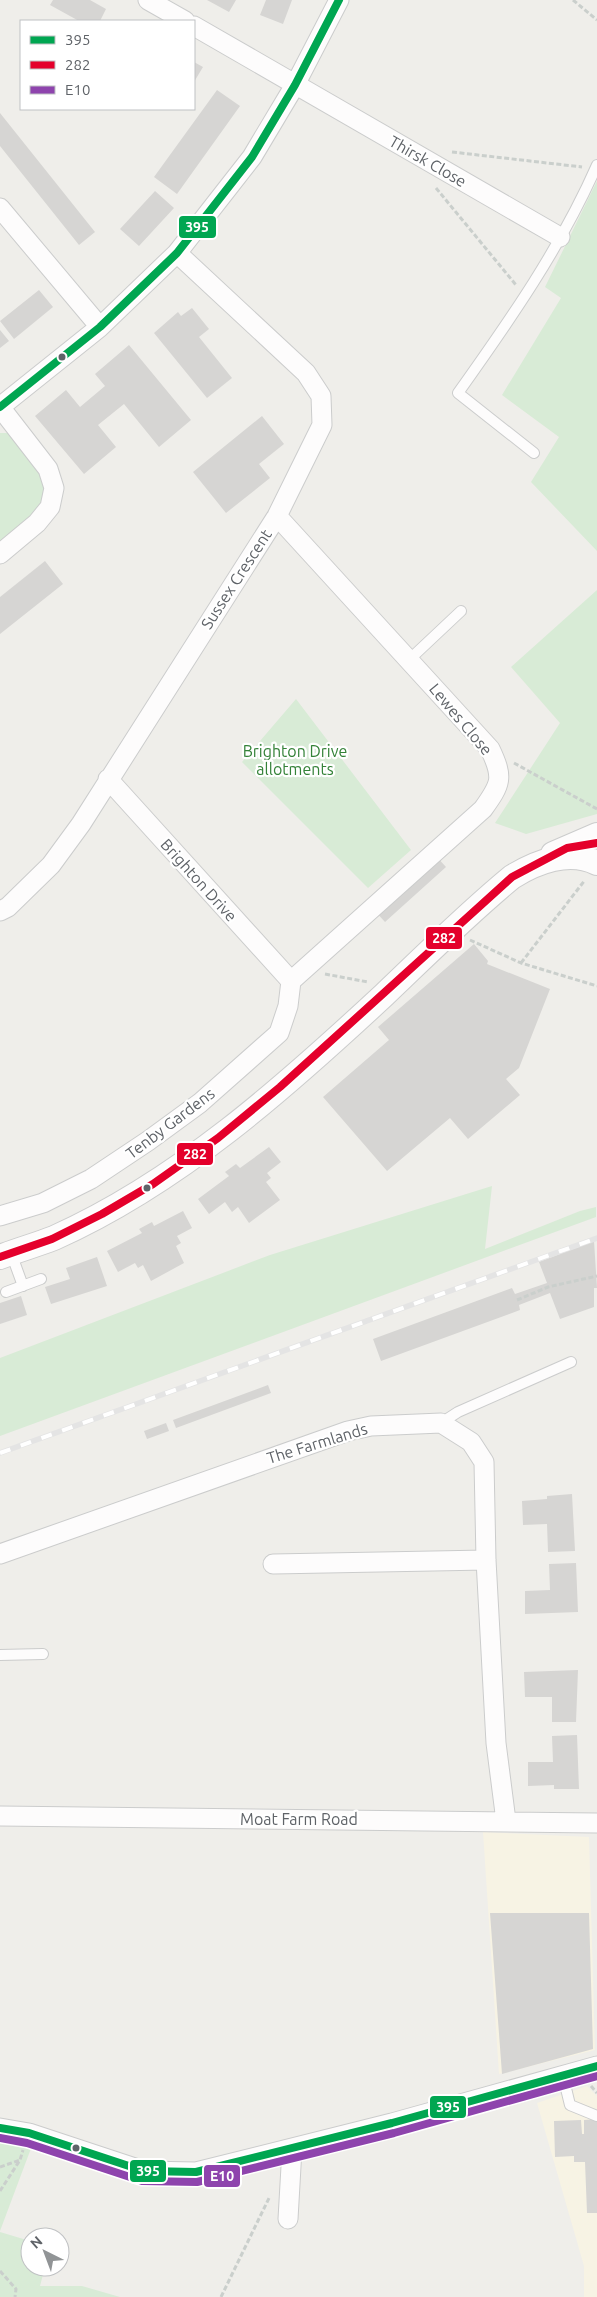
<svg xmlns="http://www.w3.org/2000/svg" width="597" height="2297" font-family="Ubuntu,sans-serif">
  <rect width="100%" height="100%" fill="#efeeea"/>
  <!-- commercial -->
  <path fill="#f7f3e4" d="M483,1832l106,5 6,213 -96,24z
    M587,2086l10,10v201h-13v-31l-47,-163z"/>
  <!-- green -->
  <path fill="#d8ebd6" d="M597,181v370l-66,-69 28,-45 -57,-42 59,-97 -16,-11z
    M0,433h10l32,40 4,21 -13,21 -33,27z
    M597,590v224l-71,20 -31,-11 65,-100 -49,-56z
    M296,699l115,151 -43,38 -126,-126z
    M492,1186l-7,63 95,-38 16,-4v10l-596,219v-78l270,-103z
    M0,2139l33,4 -33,88z
    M0,2232l30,9v26h15l-5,19h42l38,11h-120z"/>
  <!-- building -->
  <path fill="#d6d5d3" d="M53,0h37l16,9 -6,12h-21l-29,-16z
    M207,0h29l-7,12z
    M266,0h26l-9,24 -23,-9z
    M194,62l9,5 -9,15z
    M217,90l23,16 -63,88 -23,-17z
    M0,113l95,119 -16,13 -79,-99z
    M155,191l19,17 -35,38 -19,-17z
    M39,290l14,17 -39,32 -14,-18z
    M192,308l17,21 -10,8 33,41 -25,20 -53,-65 24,-21 3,4z
    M0,330l9,11 -9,7z
    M129,345l62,75 -32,27 -35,-43 -26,21 18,22 -32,27 -49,-58 31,-26 14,17 25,-21 -10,-12z
    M262,416l22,28 -25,20 11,14 -44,35 -33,-41z
    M45,561l18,23 -63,50v-37z
    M435,855l11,12 -61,55 -11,-12z
    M474,944l14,17 -1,3 63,25 -31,79 -13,11 14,16 -52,44 -18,-21 -63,53 -64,-74 66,-57 -11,-13z
    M269,1147l12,15 -14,11 4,5 -5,4 14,18 -31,23 -11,-16 -6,5 -7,-10 -16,12 -11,-15 31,-23 -4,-4 11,-8 4,4z
    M183,1211l9,17 -15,8 4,7 -5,3 8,17 -33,18 -8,-16 -5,3 -3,-5 -17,9 -11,-21 35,-18 -3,-4 13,-7 2,4z
    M594,1241l3,47h-3v19l-34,12 -10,-26 -31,12 1,5 -139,51 -8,-22 139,-51 3,6 32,-11 -8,-21z
    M97,1257l10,29 -56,18 -6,-17 25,-8 -4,-11z
    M21,1296l6,19 -27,9v-21z
    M268,1385l3,8 -95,35 -3,-8z
    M166,1423l3,8 -22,8 -3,-8z
    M572,1494l3,57 -27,1 -1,-28 -24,1 -1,-24 25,-2v-3z
    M576,1563l2,49 -53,2v-23l25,-1 -1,-26z
    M578,1670l-2,52h-24v-25h-27l-1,-25z
    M577,1735l2,54h-25v-4l-26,1v-24h25l-1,-26z
    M490,1913h99l4,136 -91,25z
    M597,2119v94h-10l-2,-51h-11v-6l-19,1 -1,-36 27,-1 1,14h2v-14z"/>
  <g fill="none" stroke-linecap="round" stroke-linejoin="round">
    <!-- service casing -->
    <g stroke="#cbcccc" stroke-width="12">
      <path id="service" d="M534,453l-76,-60c52,-73 103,-146 139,-228
        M410,659l51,-48
        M11,1253l12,33
        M6,1292l35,-13
        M441,1423l17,-11 113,-50
        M0,1655l43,-1
        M563,2076l7,29 27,11"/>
    </g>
    <!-- minor casing -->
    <g stroke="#cbcccc" stroke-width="21">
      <path id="minor" d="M148,0l37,21
        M194,26l366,211
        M0,208l100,119
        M0,407l100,-80 77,-74 75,-96 43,-72 44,-85
        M0,407l48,62 6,19 -4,19 -13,16 -37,31
        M277,516l213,233c14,29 11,35 -7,60l-192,172
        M108,779l183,202
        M0,911l8,-4 43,-42 30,-41 196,-308 45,-91 -1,-29 -15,-23 -129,-120
        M0,1216l43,-13 48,-24 57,-38 52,-38 79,-70 9,-27 3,-25
        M0,1554l348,-123 23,-5 70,-3 30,19 13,20 2,98 10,183 10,78
        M273,1564l213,-4
        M0,1816l597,7
        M0,2128l29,5 115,38 52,1 196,-49 205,-57
        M288,2219l4,-70"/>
    </g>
    <!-- tertiary casing -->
    <g stroke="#cbcccc" stroke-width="26">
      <path id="tertiary" d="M553,854l44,-19
        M0,1257c18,-7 36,-12 54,-19 125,-56 231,-151 330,-243 42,-40 83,-81 128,-118 24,-15 57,-28 85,-14"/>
    </g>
    <!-- path -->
    <path stroke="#cacfcc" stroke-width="3" stroke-dasharray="5 2.5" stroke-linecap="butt" d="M573,0l24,20
      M452,152l130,15
      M436,188l80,97
      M514,763l83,46
      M470,940l51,23 76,23
      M521,963l64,-83
      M325,974l43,8
      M517,1300l31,-13 49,-11
      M591,2086l6,7
      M0,2167l20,-7
      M0,2191l20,-31 3,-10
      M0,2271l16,18 -1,8
      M221,2297l49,-101"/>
    <!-- service -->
    <use href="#service" stroke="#fdfcfc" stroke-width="10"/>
    <!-- minor -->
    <use href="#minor" stroke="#fdfcfc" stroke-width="19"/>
    <!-- tertiary -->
    <use href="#tertiary" stroke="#fdfcfc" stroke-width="24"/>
    <!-- rail casing -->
    <g stroke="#e4e4e4" stroke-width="5.5">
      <path id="rail" d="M0,1453l597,-215"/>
    </g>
    <!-- rail -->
    <use href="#rail" stroke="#fff" stroke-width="4" stroke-dasharray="11" stroke-linecap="butt"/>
    <!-- bus-1 casing -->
    <g stroke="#fff" stroke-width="11">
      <path id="bus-1" d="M0,407l100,-80 77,-74 75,-96 43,-72 44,-85
        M0,2128l29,5 115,38 52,1 196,-49 205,-57"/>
    </g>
    <!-- bus-2 casing -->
    <g stroke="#fff" stroke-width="11">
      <path id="bus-2" d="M0,1257l52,-18 50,-25 51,-30 65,-46 62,-51 232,-210 55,-29 30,-5"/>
    </g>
    <!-- bus-3 casing -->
    <g stroke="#fff" stroke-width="11">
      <path id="bus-3" d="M0,2138l27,5 115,38 55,1 197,-49 203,-57"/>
    </g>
    <!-- bus-1 -->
    <use href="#bus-1" stroke="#00a651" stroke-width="8"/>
    <!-- bus-2 -->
    <use href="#bus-2" stroke="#e4002b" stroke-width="8"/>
    <!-- bus-3 -->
    <use href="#bus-3" stroke="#8e44ad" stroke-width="8"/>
  </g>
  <!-- markers -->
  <g fill="#5f6368" stroke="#fff" stroke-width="2">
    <circle cx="62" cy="357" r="4.5"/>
    <circle cx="147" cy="1188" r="4.5"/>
    <circle cx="76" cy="2148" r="4.5"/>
  </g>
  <g text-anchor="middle" stroke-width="4.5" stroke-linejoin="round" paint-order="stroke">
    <!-- street labels -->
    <g font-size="16" fill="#5f6368" stroke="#fff">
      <text transform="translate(428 161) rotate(30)" y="6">Thirsk Close</text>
      <text transform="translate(236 579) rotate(-57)" y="6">Sussex Crescent</text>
      <text transform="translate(461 719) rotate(50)" y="6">Lewes Close</text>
      <text transform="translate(199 880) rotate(48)" y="6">Brighton Drive</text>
      <text transform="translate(170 1123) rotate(-37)" y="6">Tenby Gardens</text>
      <text transform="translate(317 1443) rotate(-17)" y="6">The Farmlands</text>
      <text x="299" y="1825">Moat Farm Road</text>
    </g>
    <!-- park labels -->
    <g font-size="16" fill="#348238" stroke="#fff">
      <text x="295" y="757">Brighton Drive<tspan x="295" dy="18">allotments</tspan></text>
    </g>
  </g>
  <g stroke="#fff" stroke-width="2">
    <rect x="178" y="215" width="39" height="24" rx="5" fill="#00a651"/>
    <rect x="425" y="926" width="38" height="24" rx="5" fill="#e4002b"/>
    <rect x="176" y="1142" width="38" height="24" rx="5" fill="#e4002b"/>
    <rect x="429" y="2095" width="38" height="24" rx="5" fill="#00a651"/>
    <rect x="129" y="2159" width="38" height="24" rx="5" fill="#00a651"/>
    <rect x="203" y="2164" width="38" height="24" rx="5" fill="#8e44ad"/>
  </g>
  <g font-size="14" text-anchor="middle" font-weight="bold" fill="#fff">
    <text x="197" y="232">395</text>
    <text x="444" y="943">282</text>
    <text x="195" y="1159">282</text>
    <text x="448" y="2112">395</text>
    <text x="148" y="2176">395</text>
    <text x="222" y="2181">E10</text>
  </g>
  <!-- legend -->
  <rect x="20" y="20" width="175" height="90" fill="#ffffff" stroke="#bfc1c3"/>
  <rect x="30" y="36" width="25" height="8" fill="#00a651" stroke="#bfc1c3"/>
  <text x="65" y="45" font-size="15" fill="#5f6368">395</text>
  <rect x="30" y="61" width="25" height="8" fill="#e4002b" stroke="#bfc1c3"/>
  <text x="65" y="70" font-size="15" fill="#5f6368">282</text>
  <rect x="30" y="86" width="25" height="8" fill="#8e44ad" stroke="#bfc1c3"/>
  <text x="65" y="95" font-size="15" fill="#5f6368">E10</text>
  <!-- north arrow -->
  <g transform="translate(45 2252) rotate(318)"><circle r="24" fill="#ffffff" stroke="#bfc1c3"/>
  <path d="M0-4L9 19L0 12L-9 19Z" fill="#919496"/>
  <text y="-8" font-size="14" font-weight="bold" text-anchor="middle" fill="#5f6368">N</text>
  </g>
</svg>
